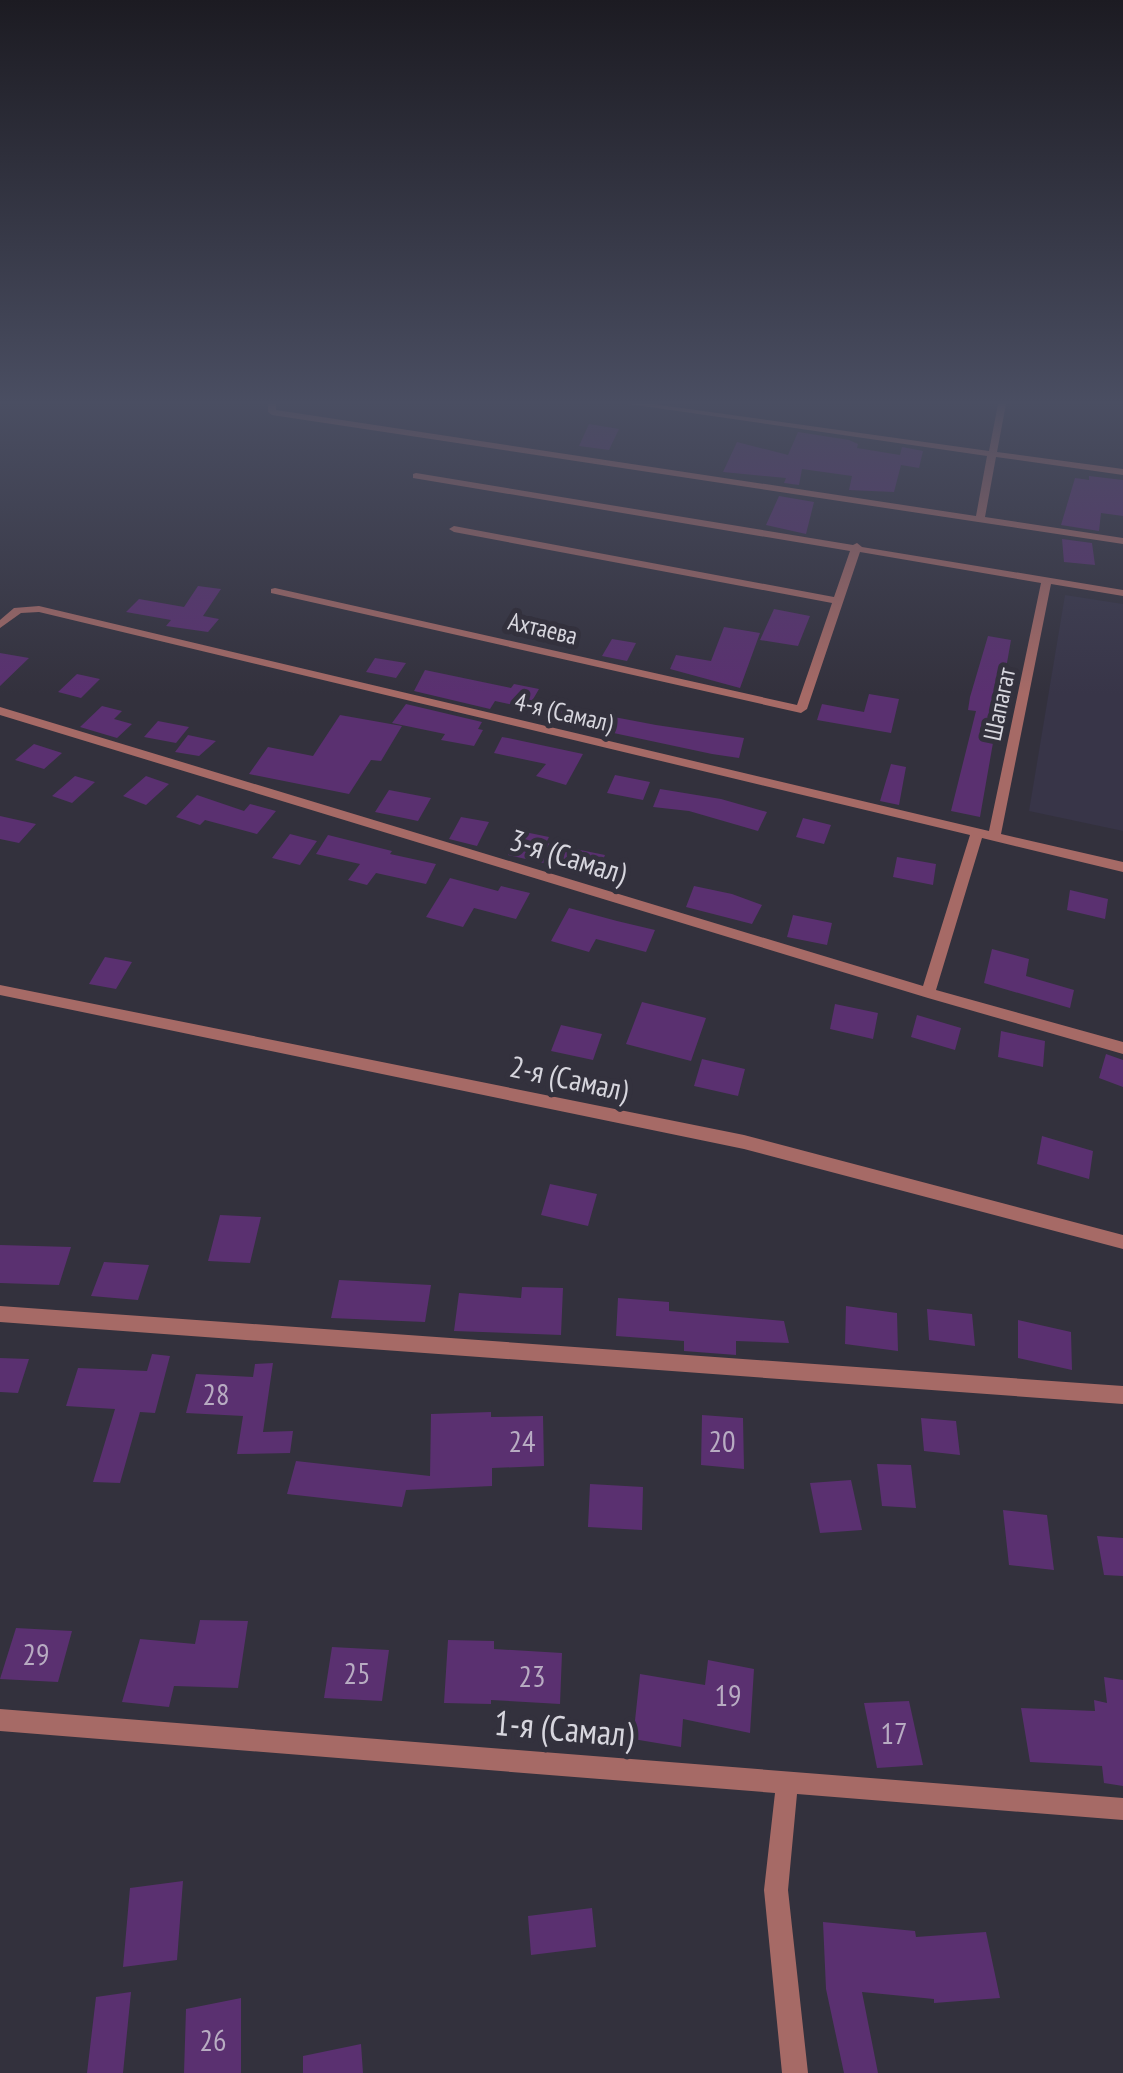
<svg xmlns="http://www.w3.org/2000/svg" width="1123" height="2073" font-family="'PT Sans Narrow',sans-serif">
  <rect width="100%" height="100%" fill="#33313d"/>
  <!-- built -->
  <path fill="#383548" d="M1065,595l58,9v227l-94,-20z"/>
  <!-- building -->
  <path fill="#5a3070" d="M589,424l30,5 -10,21 -30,-4z
    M798,432l51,8 9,4 -1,4 43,7 2,-8 21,4 -4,17 -18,-3 -7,27 -45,-2 3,-14 -50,-7 -3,16 -15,-2 2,-5 -63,-6 14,-30 51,13z
    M1089,476l34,4v36l-22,-3 -2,18 -38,-6 14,-47 14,2z
    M779,496l35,6 -8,32 -40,-9z
    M1062,539l30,4 3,22 -31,-3z
    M198,586l23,3 -18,27 16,3 -11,13 -42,-6 5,-6 -45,-8 13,-13 45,8z
    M774,609l36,7 -12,30 -38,-6z
    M724,627l36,6 -20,55 -70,-19 6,-14 35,6z
    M988,636l23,4 -31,177 -29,-6 25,-100 -8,-1 2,-13z
    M612,639l24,4 -9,18 -25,-5z
    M0,653l29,5 -29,28z
    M375,658l31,5 -10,15 -30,-6z
    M425,670l86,18 3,-4 25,5 -11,19 -33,-7 -5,8 -76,-18z
    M77,674l23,5 -19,19 -23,-6z
    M869,694l30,5 -8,34 -74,-13 5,-16 42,8z
    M406,704l76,18 -4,7 5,1 -9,16 -33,-6 4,-6 -53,-11z
    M102,706l20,5 -8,8 18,5 -15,14 -37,-11z
    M556,706l100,19 88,13 -5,20 -27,-4 -164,-35z
    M340,715l62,11 -21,35 -10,-1 -22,34 -100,-20 19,-27 45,9z
    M158,721l31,6 -13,16 -32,-6z
    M188,735l28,6 -17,15 -24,-4z
    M502,737l6,1 75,16 -17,31 -30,-9 10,-12 -52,-11z
    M34,744l28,9 -18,16 -29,-9z
    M891,764l15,3 -7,38 -19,-4z
    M615,775l35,7 -7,18 -36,-7z
    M75,776l20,6 -23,21 -20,-7z
    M146,776l23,8 -23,21 -23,-9z
    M660,789l61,10 46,13 -9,19 -69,-20 -36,-4z
    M389,790l42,8 -13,23 -43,-9z
    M197,795l47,16 6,-7 26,7 -19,23 -52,-14 -5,5 -24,-8z
    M0,816l36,8 -17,19 -19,-4z
    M461,817l28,5 -12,24 -28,-7z
    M803,818l28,7 -7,19 -28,-7z
    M520,831l29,6 -3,6 59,12 -8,20 -89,-20z
    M290,834l27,7 -17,24 -28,-7z
    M328,835l64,16 -2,3 46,10 -10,20 -50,-11 -9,12 -19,-5 12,-16 -44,-10z
    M897,857l39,7 -3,21 -40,-8z
    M450,878l48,13 3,-5 29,7 -14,26 -42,-11 -11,19 -37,-10z
    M694,886l38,8 30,11 -10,19 -66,-17z
    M1070,890l38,9 -3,20 -38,-9z
    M569,908l48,13 38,9 -9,22 -50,-13 -7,13 -38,-11z
    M793,915l39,8 -5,22 -40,-8z
    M992,949l37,10 -3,17 48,14 -4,18 -86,-25z
    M105,957l27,5 -16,27 -27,-5z
    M642,1002l64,16 -15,43 -65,-17z
    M835,1004l43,9 -5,26 -43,-10z
    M917,1015l44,13 -6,22 -44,-13z
    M561,1025l41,9 -9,26 -42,-9z
    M1001,1031l44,10 -2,26 -45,-10z
    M1106,1054l17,6v27l-24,-9z
    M702,1059l43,10 -7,27 -44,-10z
    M1042,1136l51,15 -4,28 -52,-15z
    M550,1184l47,10 -9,32 -47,-11z
    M220,1215l41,2 -11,46 -42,-2z
    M0,1245l71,2 -12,38 -59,-2z
    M104,1262l45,3 -11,35 -47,-4z
    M339,1280l92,5 -6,37 -94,-4z
    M522,1287l41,1 -2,47 -107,-4 5,-38 62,5z
    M618,1298l51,4v9l115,10 5,22 -53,-2v14l-52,-4v-10l-68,-5z
    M846,1306l51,7 1,38 -53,-7z
    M927,1309l45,5 3,32 -46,-6z
    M1018,1320l53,12 1,38 -54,-12z
    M152,1354l18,2 -15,57 -15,-1 -20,71 -27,-1 22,-73 -49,-3 12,-38 69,3z
    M0,1358l29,1 -11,34 -18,-1z
    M273,1363l-10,69 30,-1 -3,22 -53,1 6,-38 -57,-3 10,-39 57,3 2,-13z
    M491,1412v5l52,-1 1,50 -52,2v18l-86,4 -4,17 -115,-13 9,-33 134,15 1,-62z
    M702,1415l41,3 1,51 -43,-4z
    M921,1418l35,3 4,34 -36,-4z
    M877,1464l34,1 5,43 -34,-2z
    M851,1480l11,50 -42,3 -10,-50z
    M590,1484l53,3 -1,43 -54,-3z
    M1003,1510l44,5 7,55 -45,-5z
    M1097,1536l26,2v38l-19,-1z
    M200,1620l48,1 -10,67 -64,-2 -5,21 -47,-5 18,-63 55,5z
    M16,1628l56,3 -14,51 -58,-3z
    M448,1640l46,1v8l68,4 -2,51 -69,-4v4l-47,-1z
    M332,1647l57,3 -7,51 -58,-3z
    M708,1660l46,9 -4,64 -67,-14 -2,28 -48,-8 7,-65 65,11z
    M1104,1677l19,3v106l-19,-3 -2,-17 -72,-4 -9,-54 74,3 -1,-11 13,3z
    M909,1701l14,64 -46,3 -13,-65z
    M183,1881l-6,79 -54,7 7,-79z
    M592,1908l4,39 -65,8 -3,-39z
    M823,1922l92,9 1,6 70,-5 14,66 -66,5v-4l-72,-7 16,81h-34l-18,-84z
    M131,1992l-8,81h-36l9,-76z
    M241,1998v75h-57l2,-64z
    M361,2044l2,29h-60v-17z"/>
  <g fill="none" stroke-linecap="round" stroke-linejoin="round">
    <!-- minor -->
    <path fill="#a66a66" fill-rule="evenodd" d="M268,404h8v6l700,106 11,-60 -358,-52h24l336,47 9,-47h8l-9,48 126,17v6l-127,-18 -11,60 138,21v6l-851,-129 -4,-3z
      M416,473l437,72 4,-2 5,4 261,43v6l-72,-12 -50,250 122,28v10l-141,-34 -46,152 187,52v12l-195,-56 -928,-283v-8l923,279 47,-151 -931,-223 -18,1 -21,15v-8l14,-12 25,-2 950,225 52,-248 -181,-31 -53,157 -6,4 -530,-120v-4l4,-1 522,117 35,-102 -378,-71 -5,-3 5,-3 380,71 16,-46 -437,-73v-4z
      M0,985l744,150 379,100v14l-379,-100 -744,-154z
      M0,1306l1123,80v18l-1123,-82z
      M0,1709l1123,89v22l-326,-26 -9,96 20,183h-26l-18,-183 11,-97 -775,-62z"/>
  </g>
  <!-- sky -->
  <linearGradient id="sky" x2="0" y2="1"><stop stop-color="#1c1b22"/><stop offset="0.58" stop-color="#4a4e62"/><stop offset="1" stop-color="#4a4e62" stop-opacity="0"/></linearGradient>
  <rect width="1123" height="694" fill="url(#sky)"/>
  <g text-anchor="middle" stroke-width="10" stroke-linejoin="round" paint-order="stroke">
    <!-- far-street labels -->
    <g font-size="25" fill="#d7d6de" stroke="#33313d">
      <text transform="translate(543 628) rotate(13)" y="9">Ахтаева</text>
      <text transform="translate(999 704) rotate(-78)" y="9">Шапагат</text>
      <text transform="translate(564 712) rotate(13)" y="9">4-я (Самал)</text>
    </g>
    <!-- street labels -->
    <g font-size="30" fill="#d7d6de" stroke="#33313d">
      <text transform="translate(568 857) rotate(17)" y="10">3-я (Самал)</text>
      <text transform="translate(569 1079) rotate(12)" y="10">2-я (Самал)</text>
    </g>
    <!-- near-number labels -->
    <g font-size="30" fill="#b8acc2">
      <text x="216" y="1405">28</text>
      <text x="522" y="1452">24</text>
      <text x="722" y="1452">20</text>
      <text x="36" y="1665">29</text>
      <text x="357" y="1684">25</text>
      <text x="532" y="1687">23</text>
      <text x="728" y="1706">19</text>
      <text x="894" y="1744">17</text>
      <text x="213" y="2051">26</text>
    </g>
    <!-- near-street labels -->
    <g font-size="35" fill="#d7d6de" stroke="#33313d">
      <text transform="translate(564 1729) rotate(5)" y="12">1-я (Самал)</text>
    </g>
  </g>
</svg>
